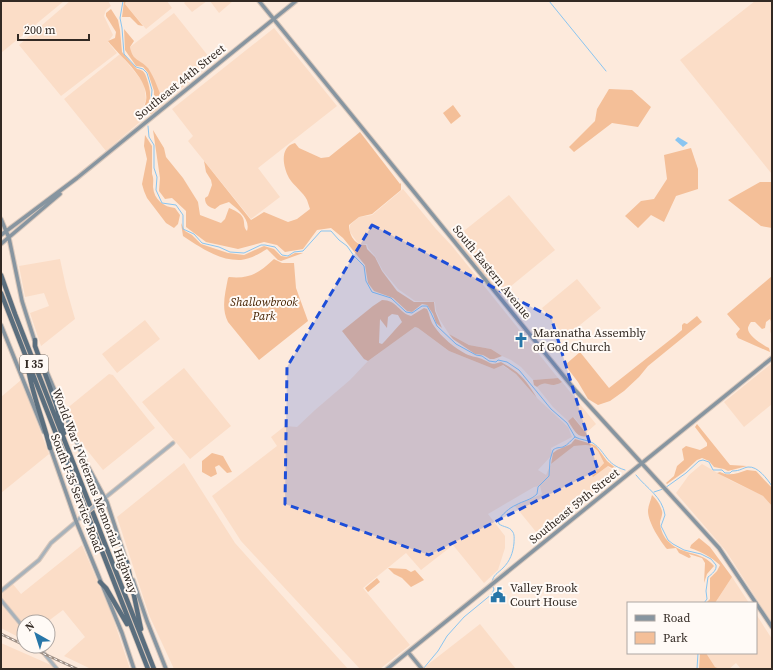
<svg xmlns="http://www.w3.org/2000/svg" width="773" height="670" font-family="'Source Serif 4',serif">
  <rect width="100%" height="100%" fill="#fdeadc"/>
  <!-- built -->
  <path fill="#fbddc7" d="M1,1h63l-63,52z
    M70,1h38l3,5 -5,4 -2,6 9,19 -5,7 9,11 -56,43 -42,-51z
    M126,1h41l5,7 -26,21 -21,-25z
    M186,1h21l-15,11 -8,-9z
    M210,1h23l-14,12z
    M755,1h17l-1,172 -91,-113z
    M174,13l39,49 -49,41 -13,-29 -4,-7 -11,-7 -5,-8 -1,-5z
    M274,28l63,78 -79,62 22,29 -29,22 -63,-78 5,-5 -21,-27z
    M120,54l24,29 2,17 -5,12v9l-35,30 -42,-52z
    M403,189l33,40 16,17 106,132 -25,2 -12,-13 -10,-7 -9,-4 -11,-7 -22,-4 -20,-11 -9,-14 -4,-9 -1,-9 -20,-1 -17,-12 -15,-18 -8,-15 -7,-8 -1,-4 -4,1 -6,-3 -7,-10v-7l9,-8 13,-2z
    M509,195l46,55 -55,45 -45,-57z
    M60,259l6,28 9,32 -34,27 -11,-33 19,-7 -5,-13 -19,4 -6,-31z
    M577,279l24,29 -36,29 -23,-29z
    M145,320l15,19 -43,34 -15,-19z
    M415,327l3,1 31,23 45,18 8,-4 14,9 21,24 31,29 4,10 -21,11 1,7 -14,15 8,5 5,-11 19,-15 4,-3 12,-1 6,1 6,5 6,12 -12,13 1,1 15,-11 9,10 -76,62 -26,-32 27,-12 -2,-8 -6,1 -46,27 17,22v12l-7,22 -14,13 -31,-38 -32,25 -15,-17 -43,35 47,57 -30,24h-20l-119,-128 -29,-45 65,-50 -6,-9 14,-11 12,1 18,-17 35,-30 18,-19z
    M772,363v41l-28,23 -20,-25z
    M184,368l47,58 -41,33 -48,-57z
    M109,374l4,1 42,53 -52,42 -24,-30 -14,-30z
    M21,380l28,74 -48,39v-96z
    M562,382l34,42 -10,9 -12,-16 -6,4 -15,-14 -16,-20 4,-3 6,-1 9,2z
    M184,463l51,80 113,126h-174l-25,-54 -32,-98z
    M702,464l28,16 33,16 9,10v117l-46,-72 -50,-58 13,-18z
    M82,545l30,70 18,54h-39l-27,-13 21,-19 -22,-27 -16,12h-23v3l-23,-28v-4l11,-10 9,11z
    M732,577l17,26h-34z
    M1,604l23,28v8l-23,-12z
    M756,614l16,25v30h-31l-5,-6 -7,6h-9l-5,-2 -9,-14h50z
    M480,624l36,45h-90l-1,-2 1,-1z
    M1,643l50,22 3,4h-53z"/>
  <!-- green -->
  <path fill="#f4bf98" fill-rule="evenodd" d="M124,1h2l-1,3 18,22 -5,-1 -8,-8h-8z
    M111,9l7,11 2,10 2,22 15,17c7,1 8,4 10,10 5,16 5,24 -6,37 1,-6 4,-10 5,-15 4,-22 -26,-44 -38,-60l7,-3 1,-6 -10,-16v-3z
    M124,29l10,12 -4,6c3,15 10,12 18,21 7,10 11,24 16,35l-13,11 -2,-2 5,-11v-10l-6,-18 -5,-6 -7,-1 -2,-3 -9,-13z
    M609,89l23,1 19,17 -13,20 -26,-4 -38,29 -5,-5 26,-26 2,-12z
    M453,105l8,11 -10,8 -8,-11z
    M153,130l11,18 2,9 17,21 15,24 2,13 21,8 4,-4 4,-11c5,2 12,5 14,10 2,5 0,9 4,13 4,-12 -10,-22 -18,-29l-9,3 -5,4c-6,-2 -10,-4 -10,-11l3,-2 4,-11 -1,-5 -5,-8 -2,-11 47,59 13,-8 24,10 9,-3 13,-10c-1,-3 -2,-6 -3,-9 -4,-8 -13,-14 -18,-22 -6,-11 -10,-31 6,-35l4,5 22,10 8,-1 31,-25 40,52 1,-1v7l-29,24 -13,3 -10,8c0,10 6,21 17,20l1,4 8,8 7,14 15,20 17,11h20l1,9 7,17 -6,-5 -3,-9 -6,-9 -5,-1 -10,8 -5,-1 -14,-13 -19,-7 -6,-8 -3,-18 -22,-27 -12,-10 -14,2 -14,19 -18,3 -8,-7 -13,-3 -26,7 -32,-7 -20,-15v-16l-14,-13 -7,1 -6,-8 1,-13z
    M145,135l7,11v28c2,5 1,8 1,13 1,13 11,20 22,21l5,7 -2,9 -4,4 -8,-5 -19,-25 -3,-7 -2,-7 5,-25 -3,-13z
    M691,148l7,21v20l-22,7 -12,26 -13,-7 -13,13 -13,-12 16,-15 13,-2 13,-20 -3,-24z
    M760,182h12v46l-11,-2 -33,-26z
    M181,223l4,8 7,4 9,9 27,9 16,2 20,-9 10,3 7,7 6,1 8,-4h8l-22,8 -3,-1 -11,-11c-8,5 -17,10 -26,11 -22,1 -41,-13 -58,-24z
    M274,259l8,4h12l2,25 12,33 -49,39 -31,-38c-7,-14 -3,-28 0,-44l1,-1c21,2 30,-4 45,-18z
    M772,276v60c-3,-5 0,-12 -2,-17l-4,3 -1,6 -3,1 -7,-7h-4c-1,1 -3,5 -3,6 -1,7 15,17 21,20l1,4 -32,-14 -2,-4 4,-5 -13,-15z
    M382,300c15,0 17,13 29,16l13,-8 3,1c3,6 3,12 7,17 7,11 21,22 32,28 6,3 13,3 18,6 8,4 8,5 17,2 19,10 25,18 36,36l-21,-24 -13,-9 -9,4 -45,-18 -31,-23 -3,-1 -47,34 -4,-2 -22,-28 31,-25zM392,314l6,1 4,7 -17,19 -3,3 -3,-1 1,-24 7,9 1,-11z
    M697,316l5,6 -54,44 -9,11 -15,14 -14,10 -12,4 -10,-6 -10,-17 -13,-17 15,-13 29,36 66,-52 7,-6v-5l2,-2 3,1z
    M449,334l20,11 22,4 11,7 -8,3h-4l-7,-4 -8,-1 -22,-15z
    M558,378l4,4c-13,8 -14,-4 -25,5l-3,-2 -1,-5z
    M573,417l13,16 1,3c-10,3 -14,-8 -19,-15z
    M697,424l33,41 17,1 -19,5 -4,-2 -10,-2 -5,-6 -7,-3 -5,2 -13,12 -17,12 -1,-1 8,-7 3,-10 7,-6 -2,-11 4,-3 14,4 7,-4v-3l-12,-16z
    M575,439l17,5 4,2 11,15 10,8 -1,1 -8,-4 -15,11 -1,-1 12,-13 -6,-12 -6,-5 -6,-1 -12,1 -23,18 2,-11 4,-3 14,-6z
    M212,453l11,3 9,16 -5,1 -8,-8 -4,2 2,7 -6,3 -9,-5v-11z
    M747,470l9,1 16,17v18l-9,-10 -46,-23 3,-1c9,5 18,1 27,-2z
    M652,495c5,5 8,9 10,16 1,3 -1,7 -2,11 0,7 4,16 9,20 14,14 32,8 45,24l-7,8 -3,9 1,-20 -3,-5 -13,-4 2,3 -2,1 -10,-5 -3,-5 -9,1c-7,-8 -19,-27 -19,-38 0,-5 3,-11 4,-16z
    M699,538l11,9 22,30 -17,26h-9l4,-4v-21l7,-7 3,-6c-9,-8 -18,-13 -30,-17l1,-3z
    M388,568l18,1 5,3 4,-2 9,10 -13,7 -9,-9 -8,-4z
    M377,578l3,4 -12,10 -3,-4z
    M700,653h6l9,14 5,2h-21z"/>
  <!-- water -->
  <path fill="#89c5f1" d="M678,137l10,6 -5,4 -8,-7z"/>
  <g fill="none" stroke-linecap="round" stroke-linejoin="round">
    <!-- stream -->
    <path stroke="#89c5f1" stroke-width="1" d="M123,1l-3,17 2,10 2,26 12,13 7,2 4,4 5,17 -1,12 -3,9 -5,4v4
      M549,1l57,70
      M148,126l1,11 5,8v23l3,9 -1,13 6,13 14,2 7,10v14l11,5 8,9 17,4 11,5 14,1 17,-8h4l10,2 7,8 6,1 6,-4 9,-1 18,-20h10l8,9 8,6 7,10 10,10 2,15 6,11 19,6 15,14 6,1 10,-7h5l4,7 6,13 19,18 20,11 6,1 7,5 7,1 2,-2 9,2 12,8 32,39 16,14 8,14c6,3 13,3 18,6 14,10 12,21 32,27
      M636,475c11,14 26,21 29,40l-4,11 7,14 5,4 11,6 17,4 10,5 5,6c1,5 -4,9 -8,12l-2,14 1,8 -3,4
      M665,488l21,-15 13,-12 4,-1 6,2 4,8h9l3,3h5l2,-2c9,0 10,-3 16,-4 10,-1 19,12 24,19
      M654,492l9,-3
      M492,582c1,-7 6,-9 11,-14 7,-7 10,-15 11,-25 0,-4 1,-9 -2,-12 -2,-4 -9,-4 -13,-7l-1,-4c5,-6 11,-12 18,-15 7,-4 15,-5 21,-11l1,-7 11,-11 1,-16 3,-10c4,-3 6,-2 10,-3 5,-2 8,-7 12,-10
      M423,669l15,-18 9,-15 17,-19 28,-23 2,-5 -2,-4
      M697,669l1,-16"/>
    <!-- tertiary casing -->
    <g stroke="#d8c7bb" stroke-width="5">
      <path id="tertiary" d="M96,505l77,-62
        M1,591l38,-31 12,-17 26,-22
        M1,600l23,28
        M38,646l19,23"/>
    </g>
    <!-- secondary casing -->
    <g stroke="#d8c7bb" stroke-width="5.5">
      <path id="secondary" d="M259,1l316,389 144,158 53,79
        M1,219l8,19 13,63 13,41
        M1,235l76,-57 219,-177
        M1,244l59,-50
        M1,325l43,107
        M46,370l38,89 23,43 20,61
        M50,447l26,74 46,112 12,36
        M133,580l14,41 19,48
        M408,652l14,17
        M387,669l385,-311"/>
    </g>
    <!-- motorway casing -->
    <g stroke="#d8c7bb" stroke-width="6">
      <path id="motorway" d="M1,275l14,39 139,355
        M1,293l147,376
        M35,340v6l21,58 8,29
        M29,373c5,26 15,50 21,75
        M127,562l14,67
        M100,582l6,6 21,36"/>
    </g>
    <!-- tertiary -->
    <use href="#tertiary" stroke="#a8b2ba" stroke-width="3"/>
    <!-- secondary -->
    <use href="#secondary" stroke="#8795a0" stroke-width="3.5"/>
    <!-- motorway -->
    <use href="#motorway" stroke="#5a6e7e" stroke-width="4.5"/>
    <!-- rail casing -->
    <g stroke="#9f9086" stroke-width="2.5">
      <path id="rail" d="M1,634l23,11
        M27,646l50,23"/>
    </g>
    <!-- rail -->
    <use href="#rail" stroke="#fffaf6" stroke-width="1" stroke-dasharray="3" stroke-linecap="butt"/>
    <!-- tertiary-bridge casing -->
    <g stroke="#d8c7bb" stroke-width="5" stroke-linecap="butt">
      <path id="tertiary-bridge" d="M79,519l17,-14"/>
    </g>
    <!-- tertiary-bridge -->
    <use href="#tertiary-bridge" stroke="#a8b2ba" stroke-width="3"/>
  </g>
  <!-- marked area -->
  <path fill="#1d4ed8" fill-opacity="0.2" stroke="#1d4ed8" stroke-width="3" stroke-dasharray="8 5" stroke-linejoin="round" d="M372,225l179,92 47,153 -169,85 -144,-51 2,-137z"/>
  <!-- icons -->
  <defs>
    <g id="church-bare" transform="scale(1.2)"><path d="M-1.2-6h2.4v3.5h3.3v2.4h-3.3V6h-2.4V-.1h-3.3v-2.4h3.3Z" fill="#2776a8" stroke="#fffaf6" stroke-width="2.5" paint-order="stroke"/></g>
    <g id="civic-bare" transform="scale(1.2)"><path d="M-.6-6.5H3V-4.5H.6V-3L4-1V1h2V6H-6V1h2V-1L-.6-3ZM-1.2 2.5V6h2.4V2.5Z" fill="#2776a8" stroke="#fffaf6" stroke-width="2.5" paint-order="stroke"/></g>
  </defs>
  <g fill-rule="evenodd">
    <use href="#church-bare" x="521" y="340"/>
    <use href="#civic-bare" x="498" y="595"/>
  </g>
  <g text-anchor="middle" stroke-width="4" stroke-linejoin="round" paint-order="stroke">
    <!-- shield labels -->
    <rect fill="#fffaf6" stroke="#706862" stroke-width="1" x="20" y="355" width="28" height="18" rx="3"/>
    <g font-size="11" font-weight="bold" fill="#322923">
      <text x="34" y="368">I 35</text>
    </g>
    <!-- street labels -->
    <g font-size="12" fill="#322923" stroke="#fffaf6">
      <text transform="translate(180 82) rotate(-39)" y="4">Southeast 44th Street</text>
      <text transform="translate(492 272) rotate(51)" y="4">South Eastern Avenue</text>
      <text transform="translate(95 491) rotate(69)" y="4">World War I Veterans Memorial Highway</text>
      <text transform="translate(77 493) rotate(69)" y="4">South I-35 Service Road</text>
      <text transform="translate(574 506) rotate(-39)" y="4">Southeast 59th Street</text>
    </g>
    <!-- park labels -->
    <g font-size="12" font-style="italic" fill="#462201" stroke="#fffaf6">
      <text x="264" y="306">Shallowbrook<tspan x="264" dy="14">Park</tspan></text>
    </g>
    <!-- poi labels -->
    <g font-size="12" fill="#322923" stroke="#fffaf6" text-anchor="start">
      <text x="533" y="337">Maranatha Assembly<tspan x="533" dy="14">of God Church</tspan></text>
      <text x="510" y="592">Valley Brook<tspan x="510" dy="14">Court House</tspan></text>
    </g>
  </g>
  <!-- border -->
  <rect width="773" height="670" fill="none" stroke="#322923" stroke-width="4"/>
  <!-- legend -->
  <rect x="627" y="602" width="130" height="52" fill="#fffaf6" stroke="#ada6a2"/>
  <rect x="635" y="615" width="20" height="6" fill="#8795a0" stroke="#ada6a2"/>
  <text x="663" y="622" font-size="12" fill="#322923">Road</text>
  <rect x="635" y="632" width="20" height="12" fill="#f4bf98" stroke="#ada6a2"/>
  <text x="663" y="642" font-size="12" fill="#322923">Park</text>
  <!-- north arrow -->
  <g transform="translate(36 634) rotate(321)"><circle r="19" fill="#fffaf6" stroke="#ada6a2"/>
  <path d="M0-3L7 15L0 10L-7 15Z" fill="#2776a8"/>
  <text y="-6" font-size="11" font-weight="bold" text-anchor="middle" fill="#322923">N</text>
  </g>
  <!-- scale -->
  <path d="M18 34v6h71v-6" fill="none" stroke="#322923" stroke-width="2"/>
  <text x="24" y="34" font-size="12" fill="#322923" stroke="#fffaf6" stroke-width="3" paint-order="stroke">200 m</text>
</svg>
